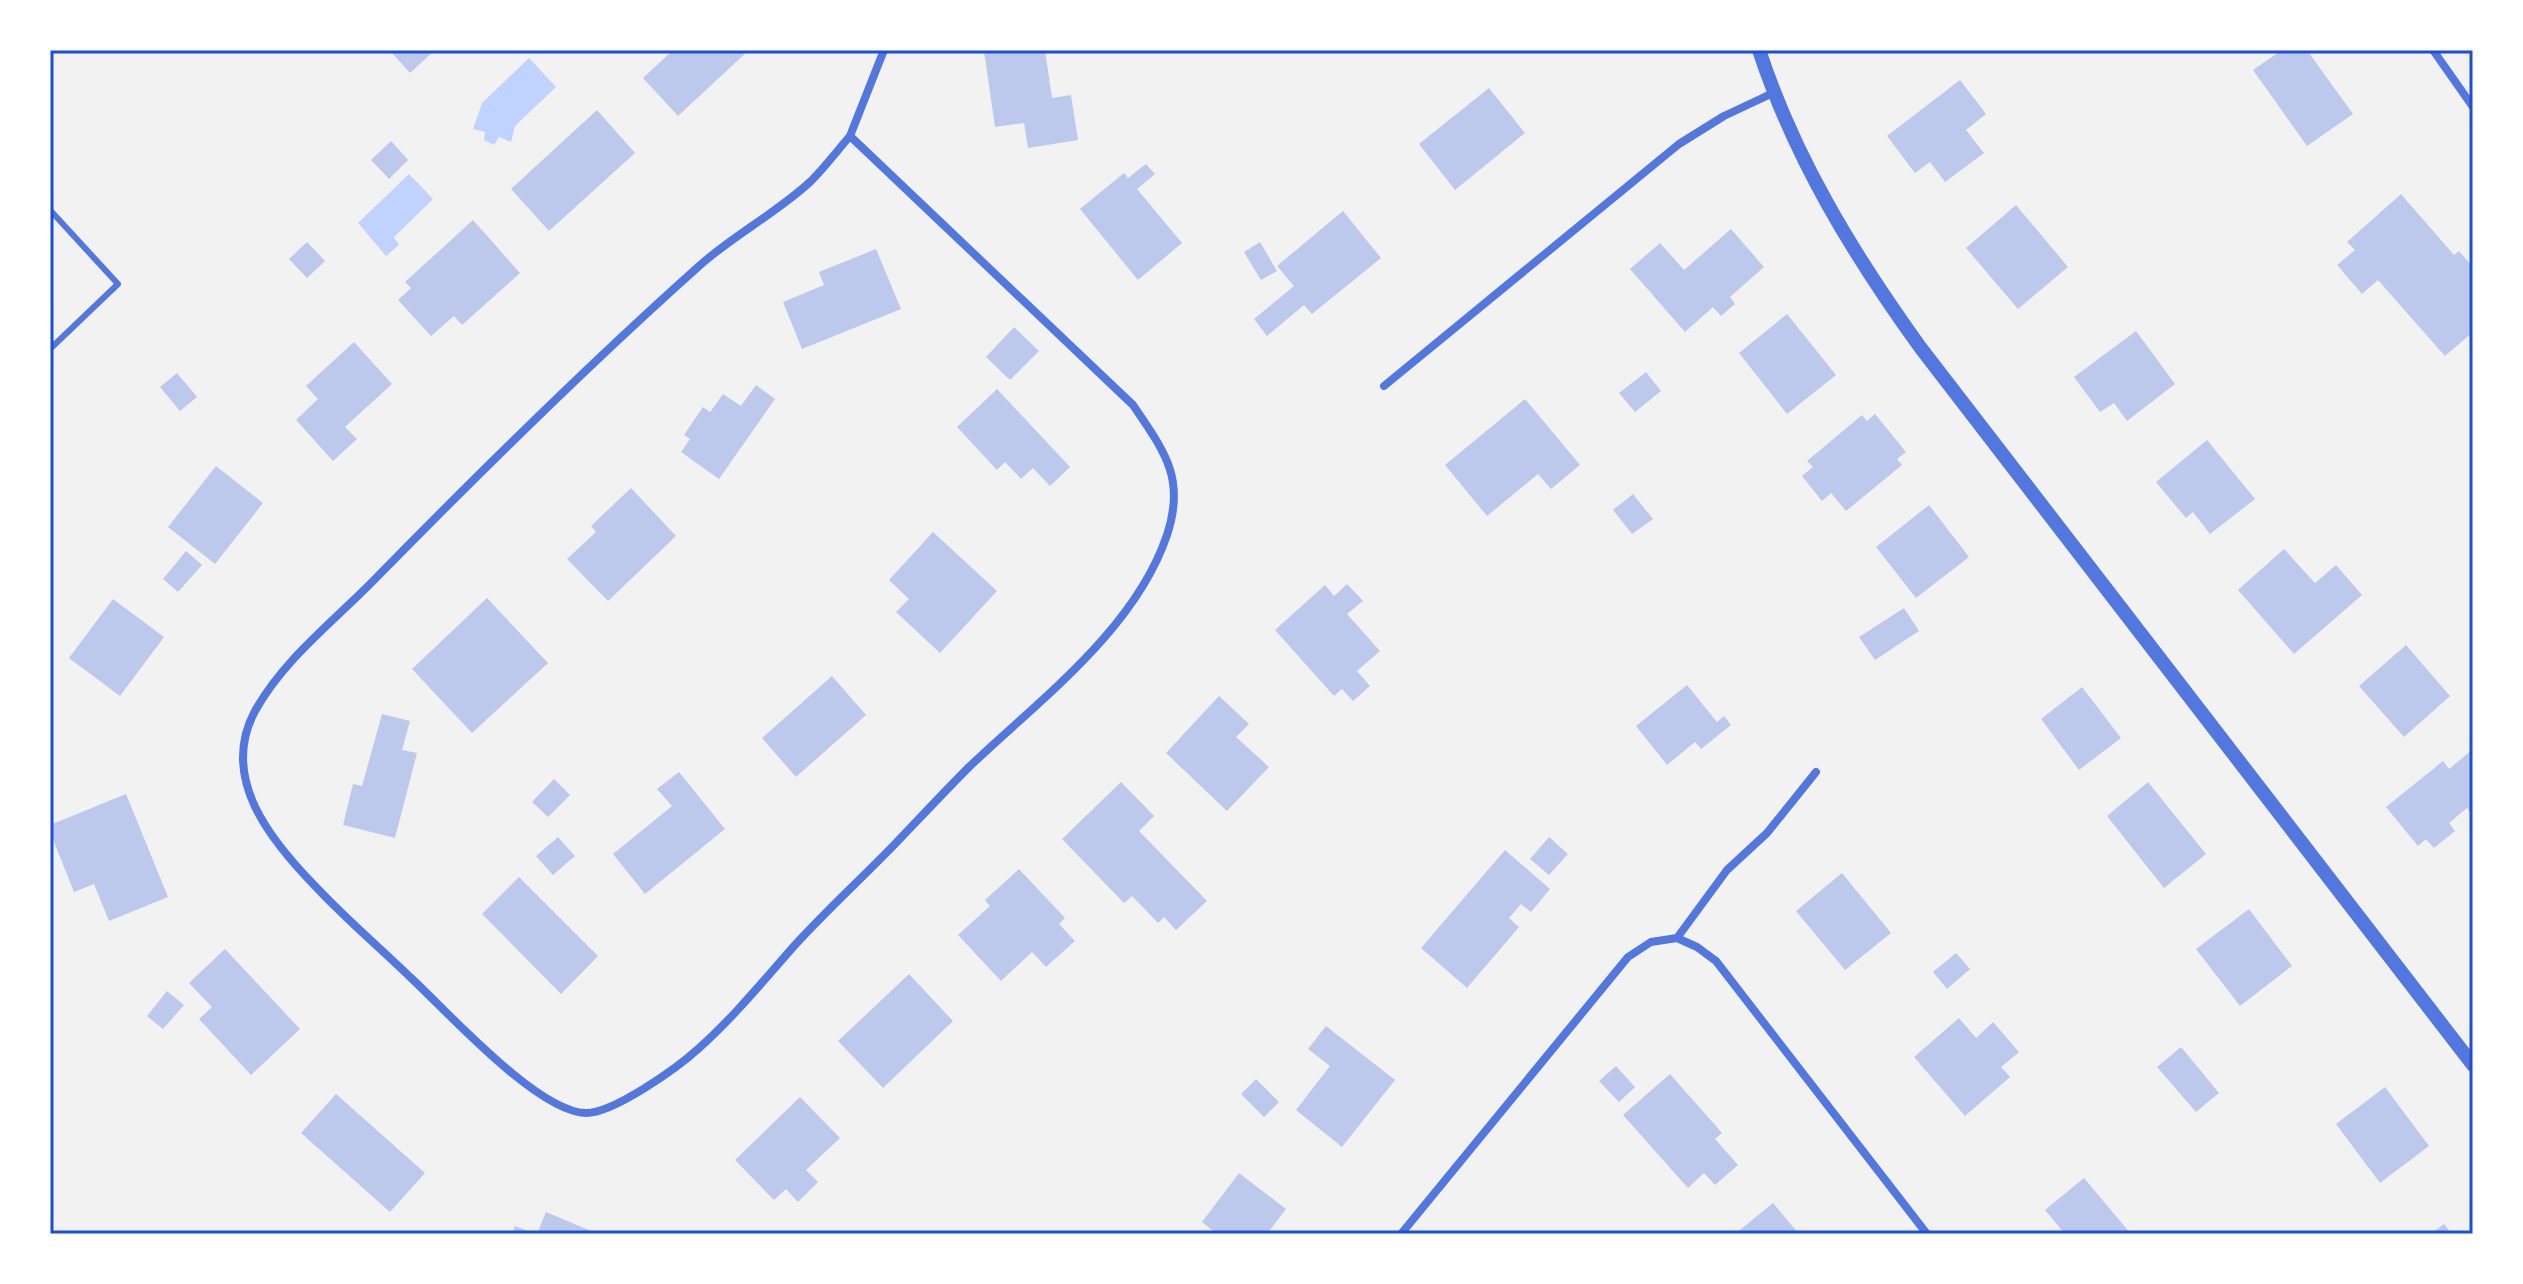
<svg xmlns="http://www.w3.org/2000/svg" width="2523" height="1284" font-family="'Titillium Web',sans-serif">
  <rect width="100%" height="100%" fill="#f2f2f2"/>
  <!-- water -->
  <path fill="#bfd3fe" d="M529,58l27,29 -41,39 -4,16 -12,-5 -5,8 -10,-5 1,-8 -12,-3 9,-26z
    M409,174l24,25 -39,38 5,8 -13,11 -28,-33z"/>
  <!-- building -->
  <path fill="#bdc9ec" d="M393,50h42l-25,23 -19,-21z
    M673,50h76l-71,66 -35,-38z
    M991,50h54l7,48 19,-3 7,45 -50,8 -4,-25 -29,4 -11,-76z
    M2282,50h25l46,64 -46,32 -54,-76z
    M1960,80l26,34 -20,16 18,23 -39,29 -15,-20 -15,11 -28,-37z
    M1489,88l36,45 -70,57 -36,-46z
    M597,110l38,43 -86,78 -38,-42z
    M391,141l17,19 -19,19 -18,-19z
    M1146,164l9,10 -18,15 45,54 -44,37 -58,-71 44,-36 4,5z
    M2401,194l53,61 5,-4 14,16v65l-28,24 -67,-76 -16,14 -25,-29 18,-15 -8,-8z
    M2016,205l52,62 -50,42 -52,-61z
    M1343,211l38,47 -69,56 -8,-9 -37,31 -13,-17 40,-33 -17,-20z
    M473,220l47,53 -58,52 -8,-9 -23,20 -33,-36 13,-12 -6,-6z
    M1731,229l33,38 -34,30 5,7 -14,12 -8,-9 -28,25 -55,-63 30,-26 24,27z
    M307,242l18,19 -18,17 -18,-19z
    M1260,242l17,29 -16,9 -17,-28z
    M876,249l25,60 -99,40 -19,-47 41,-17 -5,-13z
    M1787,314l49,61 -49,39 -48,-61z
    M1014,327l25,24 -29,29 -24,-23z
    M2136,331l39,53 -48,37 -13,-18 -14,9 -26,-35z
    M354,342l38,42 -47,43 12,12 -24,22 -37,-41 22,-21 -12,-13z
    M1646,372l15,19 -26,21 -16,-19z
    M177,373l20,24 -17,14 -20,-24z
    M756,385l19,14 -56,80 -38,-27 9,-13 -6,-4 19,-28 7,5 13,-18 18,12z
    M997,389l73,78 -20,19 -17,-18 -12,11 -16,-17 -8,8 -40,-43z
    M1525,399l55,66 -29,24 -13,-15 -51,42 -42,-51z
    M1875,414l31,38 -9,7 5,6 -56,46 -15,-18 -9,8 -20,-25 11,-9 -6,-6 55,-46 5,6z
    M2207,440l48,59 -45,35 -17,-22 -7,6 -30,-36z
    M216,466l47,37 -48,61 -47,-37z
    M631,488l45,48 -68,65 -41,-42 29,-27 -5,-6z
    M1633,494l20,25 -21,15 -19,-24z
    M1929,505l40,52 -53,41 -40,-51z
    M933,532l64,59 -57,62 -44,-41 13,-13 -20,-19z
    M2284,549l31,34 21,-18 26,30 -68,59 -56,-64z
    M186,551l16,14 -24,27 -15,-13z
    M1347,584l16,17 -16,13 33,37 -23,20 13,15 -17,15 -11,-12 -8,7 -59,-66 50,-45 9,11z
    M487,598l61,65 -76,70 -60,-64z
    M113,599l51,38 -44,59 -51,-38z
    M1904,608l15,23 -44,29 -16,-23z
    M2406,645l44,51 -46,41 -45,-51z
    M832,676l34,39 -70,62 -34,-39z
    M1687,685l30,37 7,-6 7,9 -30,24 -6,-7 -28,23 -31,-39z
    M2082,687l39,51 -42,32 -38,-51z
    M1219,696l30,28 -13,13 33,30 -42,44 -61,-58z
    M382,714l28,7 -8,29 15,3 -22,85 -52,-13 10,-41 9,2z
    M2473,749v67l-6,-8 -18,15 6,8 -21,17 -8,-9 -8,7 -32,-39 57,-46 6,8z
    M679,772l46,57 -80,65 -32,-40 59,-48 -15,-17z
    M554,779l16,16 -22,22 -16,-15z
    M1121,782l33,34 -15,15 68,70 -31,29 -12,-13 -6,6 -26,-27 -8,7 -62,-64z
    M2148,782l58,72 -42,34 -57,-72z
    M126,794l42,103 -59,24 -15,-37 -20,8 -24,-60v-7z
    M558,837l17,19 -22,19 -17,-19z
    M1549,837l19,17 -19,21 -19,-16z
    M1505,850l45,39 -19,23 -10,-8 -12,14 10,9 -52,61 -46,-40z
    M1019,869l46,49 -6,6 16,17 -29,26 -14,-15 -31,29 -43,-46 32,-29 -5,-6z
    M1842,873l49,60 -46,37 -49,-59z
    M519,877l79,79 -37,38 -79,-80z
    M2249,909l43,57 -52,40 -44,-57z
    M225,949l75,80 -49,46 -52,-56 13,-12 -23,-24z
    M1956,953l14,16 -23,20 -14,-17z
    M909,974l44,47 -70,67 -45,-47z
    M167,991l17,14 -21,24 -16,-13z
    M1959,1018l17,20 17,-16 26,30 -18,15 9,10 -45,39 -51,-59z
    M1326,1026l69,54 -53,67 -46,-37 34,-44 -22,-17z
    M2181,1047l38,46 -23,19 -39,-45z
    M1616,1066l19,21 -16,15 -20,-21z
    M1670,1074l52,59 -7,6 23,26 -23,20 -11,-12 -16,15 -65,-73z
    M1256,1079l23,23 -15,15 -23,-23z
    M2385,1087l44,59 -49,37 -44,-59z
    M336,1094l89,79 -35,39 -89,-79z
    M800,1097l40,41 -34,32 12,12 -20,20 -12,-13 -12,11 -39,-40z
    M1239,1173l47,36 -19,25h-50l-15,-12z
    M2084,1178l47,56h-66l-20,-24z
    M1773,1203l26,31h-64z
    M546,1212l52,22h-61z
    M2444,1224l8,10h-21z
    M515,1226l21,8h-24z"/>
  <g fill="none" stroke-linecap="round" stroke-linejoin="round">
    <!-- service -->
    <path stroke="#5277de" stroke-width="6" d="M50,210l68,74 -68,65"/>
    <!-- minor -->
    <path stroke="#5277de" stroke-width="8" d="M2433,50l40,57
      M850,136l283,269c31,46 53,73 34,130 -32,95 -128,165 -198,232 -25,25 -49,51 -74,77 -33,34 -68,66 -100,101 -31,35 -62,73 -97,104 -21,19 -84,64 -112,64 -49,-1 -140,-103 -176,-136 -31,-30 -64,-58 -94,-90 -45,-46 -97,-109 -61,-176 29,-52 78,-89 119,-131 105,-107 212,-213 324,-313 35,-32 79,-54 113,-86 14,-14 26,-30 39,-45z
      M850,136l34,-86
      M1384,386l295,-242 45,-28 49,-23
      M1677,938l20,9 19,14 211,273
      M1401,1234l227,-277 23,-15 26,-4 50,-68 40,-37 49,-61"/>
    <!-- tertiary -->
    <path stroke="#5277de" stroke-width="14" d="M1759,50c36,109 94,204 161,297l553,718"/>
  </g>
  <!-- border -->
  <rect width="2523" height="1284" fill="none" stroke="#ffffff" stroke-width="104"/>
  <rect x="52" y="52" width="2419" height="1180" fill="none" stroke="#1d4ed8" stroke-width="3"/>
</svg>
